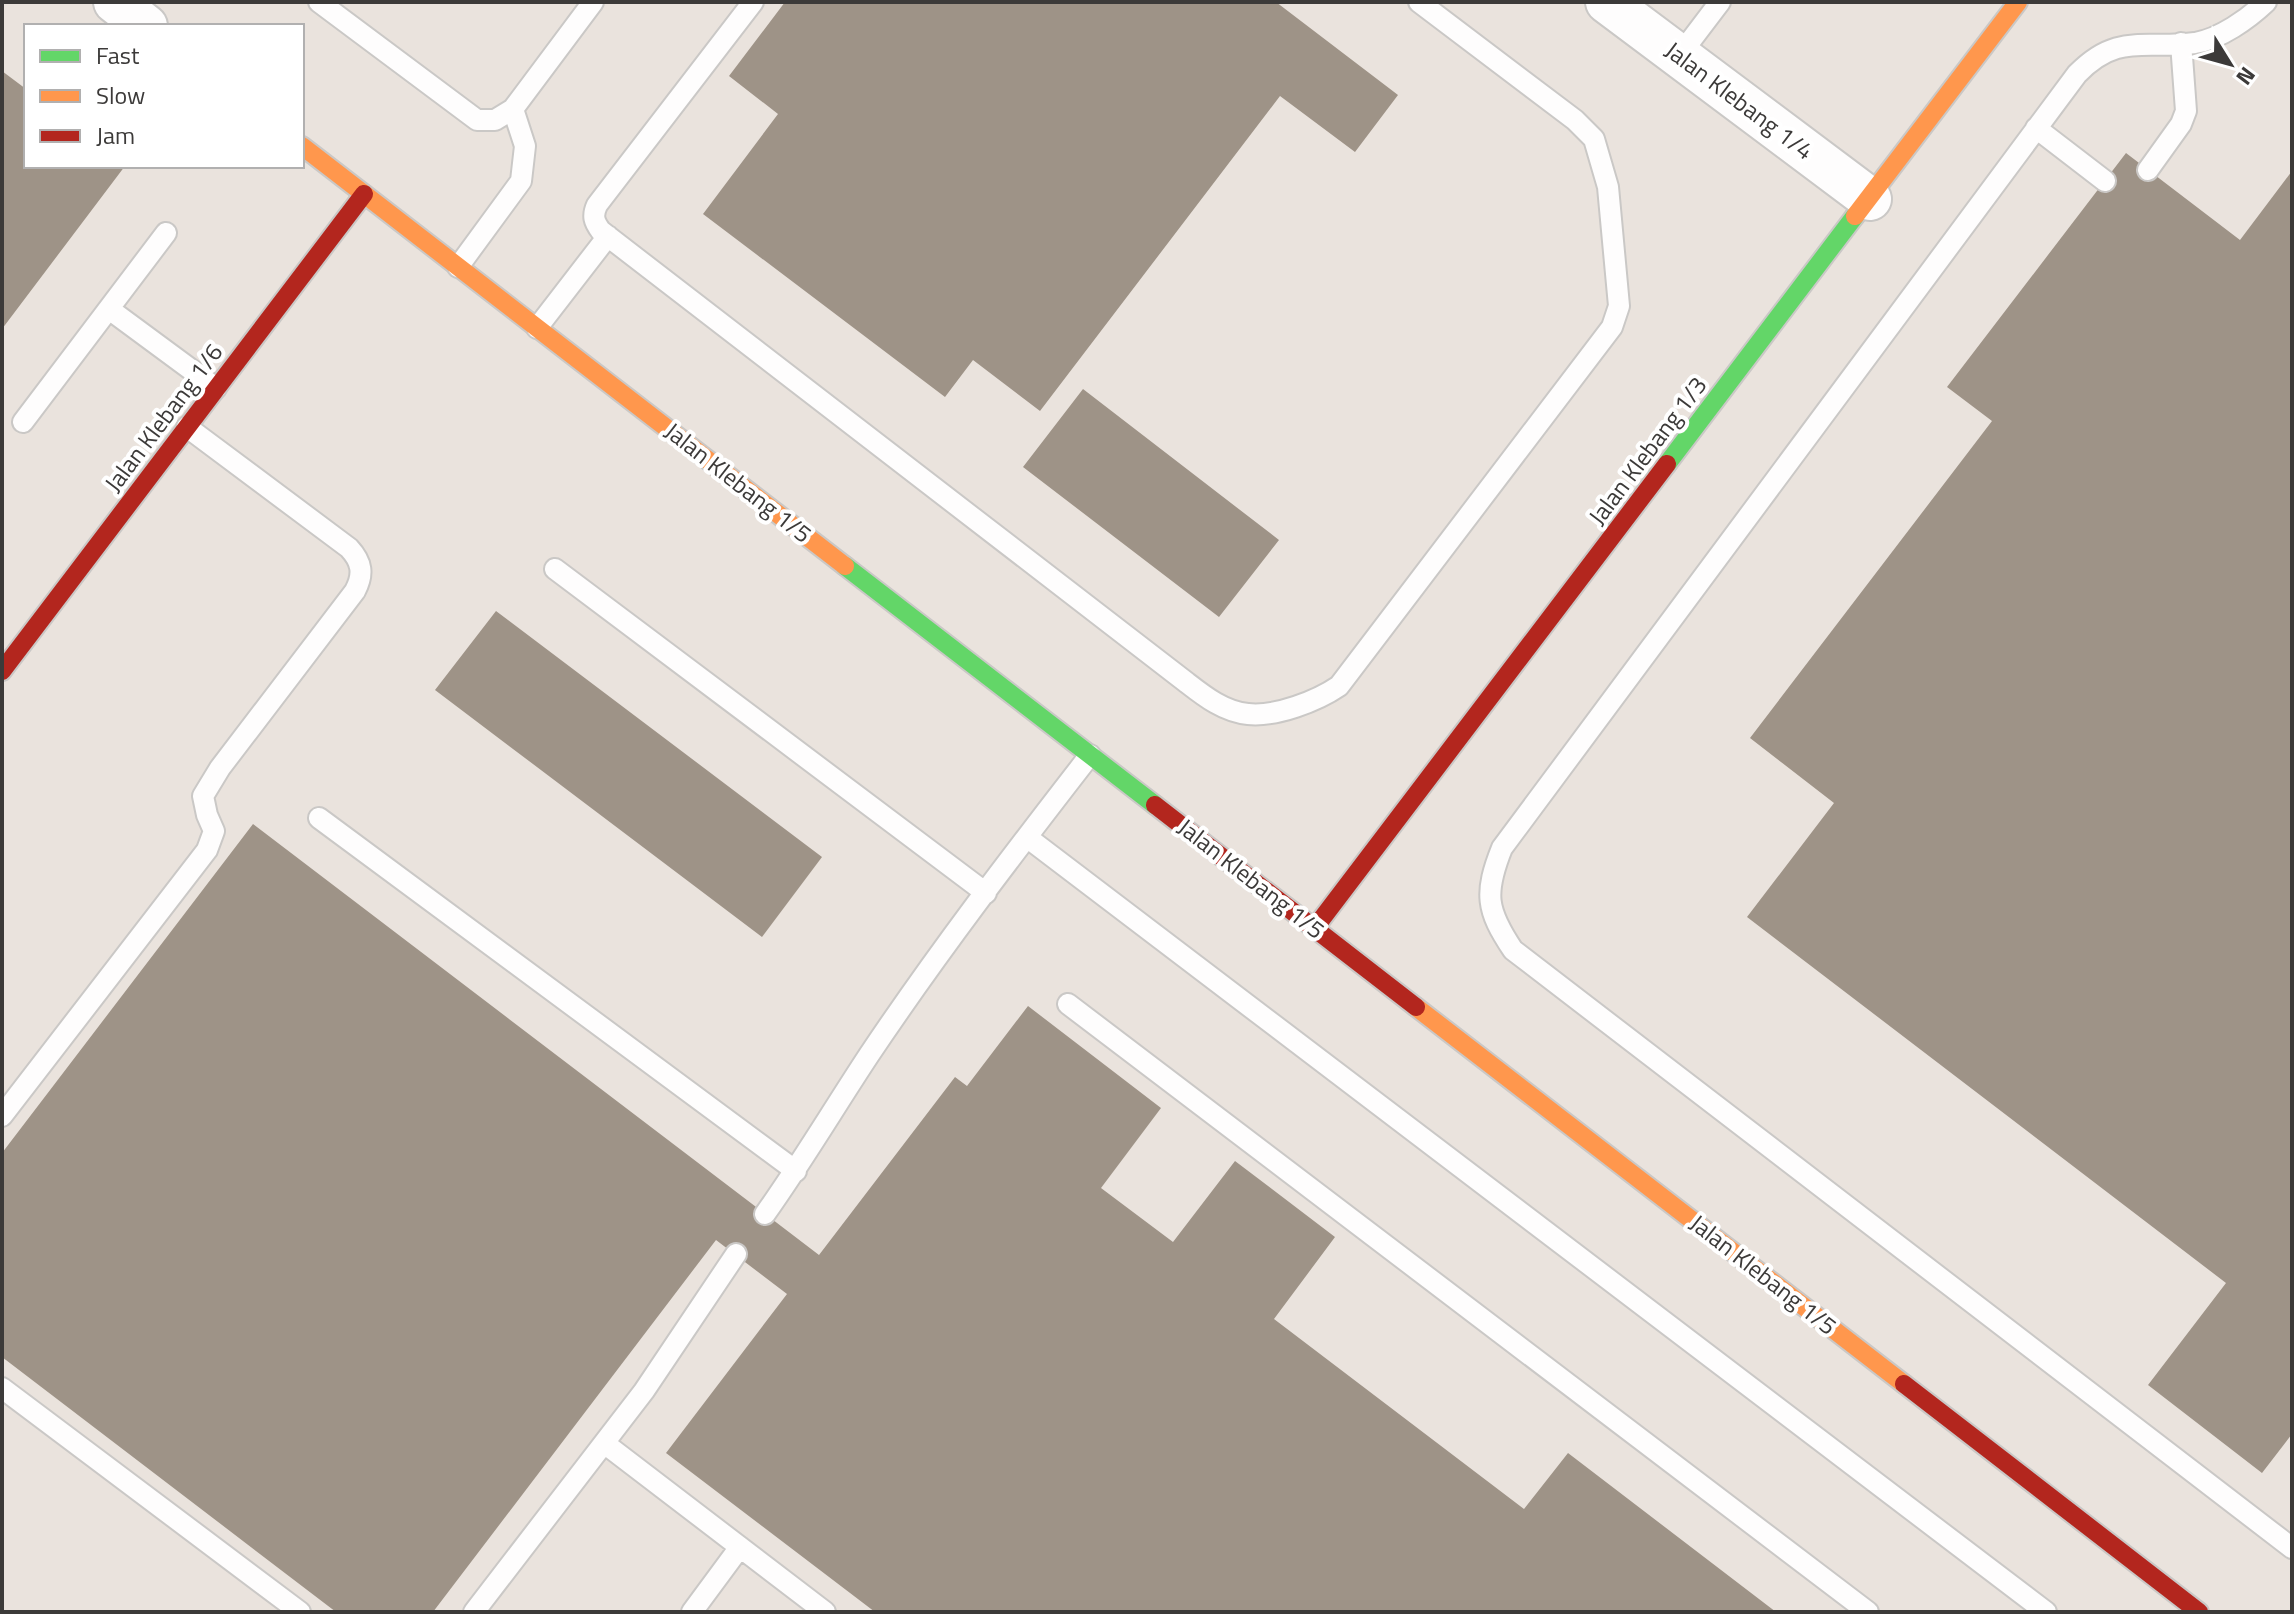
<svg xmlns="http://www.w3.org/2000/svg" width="2294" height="1614" font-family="'Titillium Web',sans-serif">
  <rect width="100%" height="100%" fill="#f6f3f0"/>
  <!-- built -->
  <path fill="#eae3dd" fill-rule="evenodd" d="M2,2h2290v1610h-2290zM26,26h276v140h-276z"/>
  <!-- building -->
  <path fill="#9e9387" d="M785,2h491l122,93 -43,57 -75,-56 -240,315 -67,-51 -28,37 -242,-183 75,-100 -49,-38z
    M2,71l24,18v77h99l-123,163z
    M2126,153l114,87 52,-69v1263l-30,39 -114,-88 78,-102 -479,-366 87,-114 -84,-65 242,-317 -45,-34z
    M1083,389l196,151 -60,77 -196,-150z
    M496,611l326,246 -60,80 -327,-247z
    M253,824l566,431 136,-178 12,9 61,-80 133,102 -60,80 72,54 62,-81 100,76 -61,82 250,190 44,-56 208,159h-901l-209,-159 121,-159 -71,-54 -283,372h-97l-334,-255v-204z"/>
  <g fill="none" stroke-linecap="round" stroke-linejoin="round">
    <!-- lane casing -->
    <g stroke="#cac8c6" stroke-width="24">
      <path id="lane" d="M319,2l158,118h18l18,-11 80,-107
        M753,2l-156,203c-5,11 -3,17 4,26l585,451c18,14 38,30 62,32 28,3 69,-13 91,-28l273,-359 7,-21 -11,-119 -14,-48 -19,-19 -156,-118
        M2266,2c-18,17 -46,37 -71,41 -51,7 -77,-11 -118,31l-575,774c-18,45 -16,62 11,102l779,598
        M1679,56l41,-54
        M2036,128l69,53
        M2148,170l33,-46 5,-13 -5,-68
        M458,267l63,-86 4,-35 -12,-37
        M109,309l107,79
        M537,328l71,-92
        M23,422l143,-189
        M555,569l431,324
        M319,818l477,353
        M1028,838l1018,774
        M1068,1004l800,608
        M2,1116l205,-266 7,-19 -7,-16 -4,-19 17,-28 135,-177c9,-17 7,-29 -6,-43l-162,-121
        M765,1214c37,-52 69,-106 104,-159 69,-103 145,-202 221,-300
        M2,1388l298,224
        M604,1443l221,169
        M474,1612l170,-221 92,-137
        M692,1612l48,-65"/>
    </g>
    <!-- street casing -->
    <g stroke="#cac8c6" stroke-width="46">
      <path id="street" d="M115,2l31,24
        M1607,2l263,197"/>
    </g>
    <!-- fast casing -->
    <g stroke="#cac8c6" stroke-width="22">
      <path id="fast" d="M1667,464l188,-248
        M845,566l310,239"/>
    </g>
    <!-- slow casing -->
    <g stroke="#cac8c6" stroke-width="22">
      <path id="slow" d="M302,146l543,420
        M1855,216l163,-214
        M1416,1007l488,377"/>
    </g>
    <!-- jam casing -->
    <g stroke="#cac8c6" stroke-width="22">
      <path id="jam" d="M2,671l362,-477
        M1155,805l261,202
        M1314,929l353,-465
        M1904,1384l295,228"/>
    </g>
    <!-- lane -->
    <use href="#lane" stroke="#fefdfd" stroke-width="20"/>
    <!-- street -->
    <use href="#street" stroke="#fefdfd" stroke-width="42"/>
    <!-- fast -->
    <use href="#fast" stroke="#63d668" stroke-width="18"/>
    <!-- slow -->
    <use href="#slow" stroke="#ff974d" stroke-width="18"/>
    <!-- jam -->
    <use href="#jam" stroke="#b3261e" stroke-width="18"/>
  </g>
  <g text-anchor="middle" stroke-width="8" stroke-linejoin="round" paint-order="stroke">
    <!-- street labels -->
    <g font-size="24" fill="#3c3a39" stroke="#fff">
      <text transform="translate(1739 101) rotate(37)" y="8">Jalan Klebang 1/4</text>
      <text transform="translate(164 418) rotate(-53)" y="8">Jalan Klebang 1/6</text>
      <text transform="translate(1648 451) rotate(-53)" y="8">Jalan Klebang 1/3</text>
      <text transform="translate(738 483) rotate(38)" y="8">Jalan Klebang 1/5</text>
      <text transform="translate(1251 879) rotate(38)" y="8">Jalan Klebang 1/5</text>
      <text transform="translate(1763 1275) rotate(38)" y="8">Jalan Klebang 1/5</text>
    </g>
  </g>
  <!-- border -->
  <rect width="2294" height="1614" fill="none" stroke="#3c3a39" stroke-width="8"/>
  <!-- legend -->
  <rect x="24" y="24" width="280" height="144" fill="#ffffff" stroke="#b1b0b0" stroke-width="2"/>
  <rect x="40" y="50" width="40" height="12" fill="#63d668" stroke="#b1b0b0" stroke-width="2"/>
  <text x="96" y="64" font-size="24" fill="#3c3a39">Fast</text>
  <rect x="40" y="90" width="40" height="12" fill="#ff974d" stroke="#b1b0b0" stroke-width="2"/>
  <text x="96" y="104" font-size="24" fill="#3c3a39">Slow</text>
  <rect x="40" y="130" width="40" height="12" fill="#b3261e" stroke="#b1b0b0" stroke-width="2"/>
  <text x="96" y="144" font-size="24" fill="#3c3a39">Jam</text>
  <!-- north arrow -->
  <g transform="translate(2230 64) rotate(127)" stroke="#ffffff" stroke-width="6" paint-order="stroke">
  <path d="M0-6L14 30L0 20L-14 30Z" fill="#3c3a39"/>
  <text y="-12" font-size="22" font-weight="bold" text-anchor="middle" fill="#3c3a39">N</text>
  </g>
</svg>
